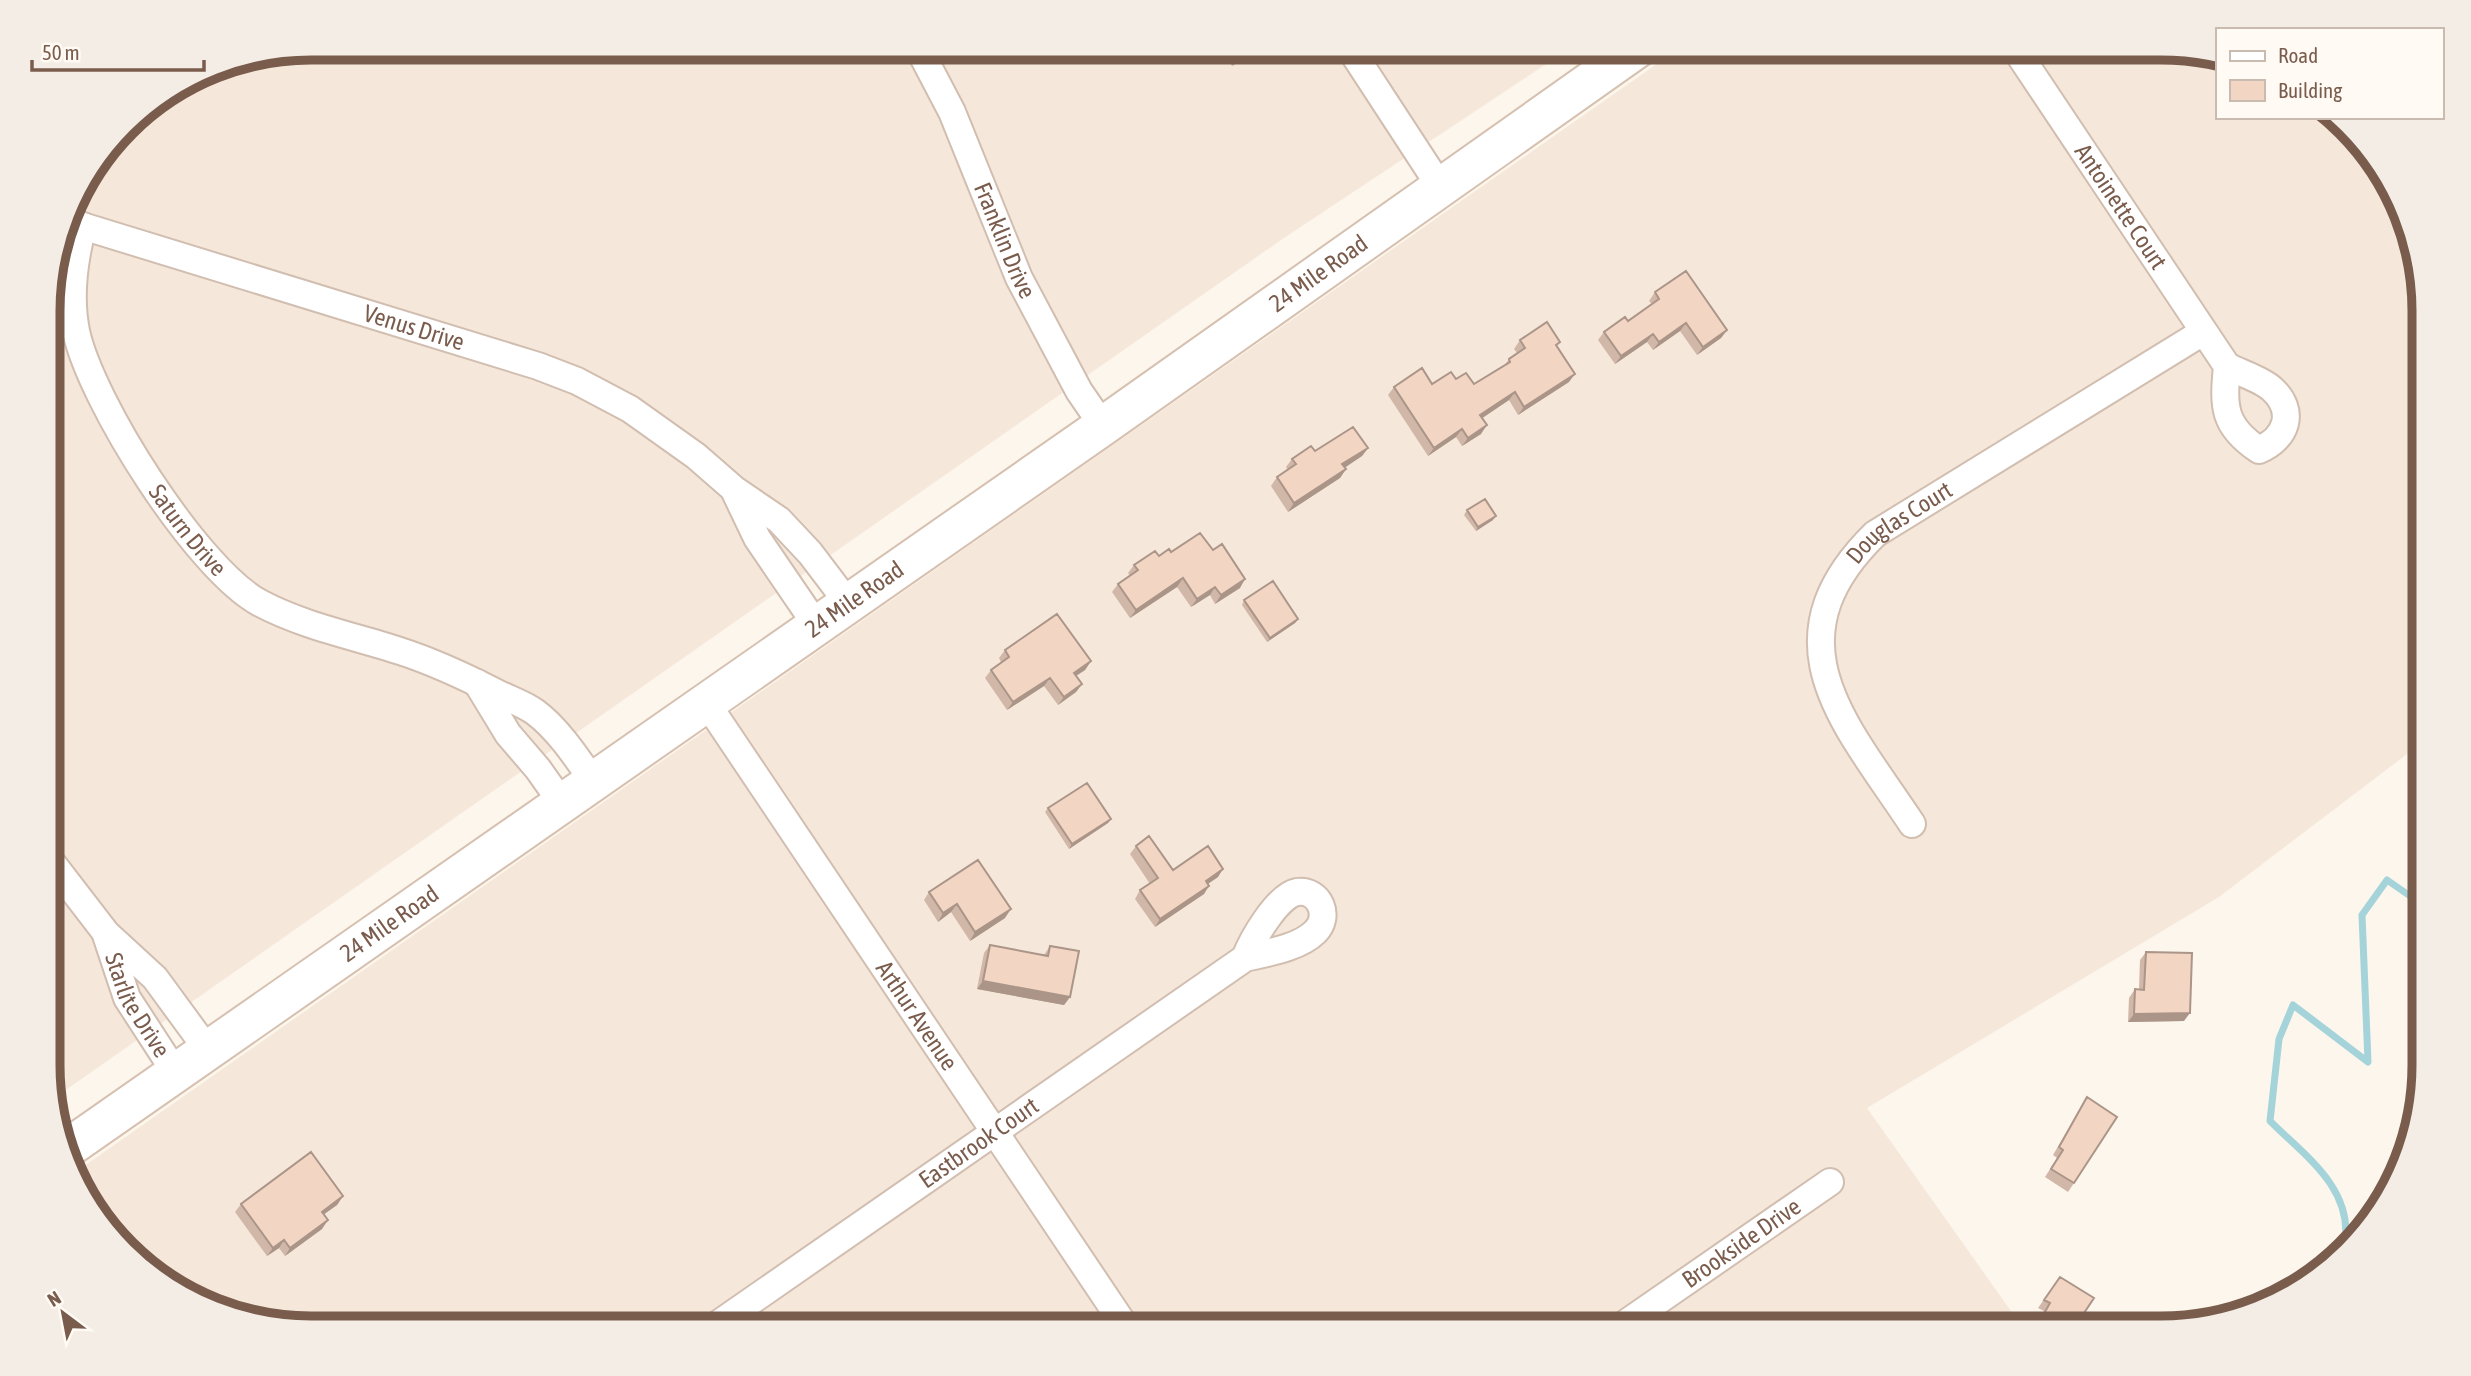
<svg xmlns="http://www.w3.org/2000/svg" width="2471" height="1376" font-family="'Asap Condensed',sans-serif">
  <rect width="100%" height="100%" fill="#fdf6ec"/>
  <!-- residential -->
  <path fill="#f5e8da" d="M311,47h1261l-291,193 -1231,861 -1,-824 26,-83 62,-81 73,-46z
    M1681,47h479l57,8v62h112l51,48 30,62 13,66v449l-204,155 -352,211 156,220 -1713,1 -68,-9 -63,-26 -87,-82 -15,-41z"/>
  <g fill="none" stroke-linecap="round" stroke-linejoin="round">
    <!-- stream -->
    <path stroke="#a5d3da" stroke-width="7" d="M2345,1243c8,-55 -40,-87 -75,-122l9,-82 14,-34 75,57 -6,-147 25,-35 36,25"/>
    <!-- street casing -->
    <g stroke="#d1beb0" stroke-width="30">
      <g id="street">
        <path id="s1" d="M918,47l34,65 67,166 60,113 24,35"/>
        <path d="M1349,47l92,141"/>
        <path id="s2" d="M2014,47l213,319c13,7 34,13 45,23 24,22 15,49 -13,61 -36,-24 -36,-43 -32,-84"/>
        <path id="s3" d="M66,221l472,145 39,15 53,28 66,47 39,34 44,30 31,33 38,50"/>
        <path id="s4" d="M83,226c-9,34 -14,70 -7,105 15,71 121,238 184,272 43,23 94,33 140,48 34,11 66,26 97,42 12,6 27,11 38,19 23,17 42,46 58,69"/>
        <path d="M735,492l22,46 60,88"/>
        <path d="M477,683l31,51 30,35 24,34"/>
        <path id="s5" d="M706,702l421,627"/>
        <path id="s6" d="M1912,824c-66,-100 -147,-182 -37,-290l328,-202"/>
        <path d="M49,859l57,74 49,45 52,71"/>
        <path id="s7" d="M106,935l21,63 48,74"/>
        <path id="s8" d="M1619,1328l211,-146"/>
        <path id="s9" d="M711,1329l534,-371c21,-5 54,-10 70,-26 16,-15 5,-43 -18,-40 -20,4 -45,48 -52,66"/>
      </g>
    </g>
    <!-- secondary casing -->
    <g stroke="#d6c0b0" stroke-width="42">
      <g id="secondary">
        <path id="s10" d="M68,1148l1035,-722 536,-379"/>
      </g>
    </g>
    <!-- street -->
    <use href="#street" stroke="#fff" stroke-width="26"/>
    <!-- secondary -->
    <use href="#secondary" stroke="#fff" stroke-width="38"/>
  </g>
  <!-- wall -->
  <path fill="#d1b7a8" d="M1219,47h41l-28,19z
    M1655,292l72,38 -6,8 -24,17 -17,-24 -27,19 -6,-8 -32,22 -17,-24 6,-8 24,-11 24,-17 -3,-3z
    M1520,340l37,6 12,36 -51,33 -9,-15 -27,18 -1,16 -19,12 -6,-9 -28,19 -40,-61 6,-8 38,-3 24,-5 18,5 30,-18 5,-7 8,-6 -3,-4z
    M1368,448l-6,8 -17,11 1,2 -6,9 -52,34 -17,-26 6,-9 11,-7 -2,-3 6,-8 23,-8z
    M1467,510l26,10 -17,11 -12,-16z
    M1171,552l69,36 -25,16 -5,-9 -19,12 -14,-20 -47,31 -18,-26 6,-8 12,-8 -2,-3 6,-8z
    M1244,600l54,19 -3,4 -28,19 -25,-37z
    M1005,650l86,11 -6,9 -9,6 6,8 -6,8 -18,13 -14,-19 -37,24 -22,-32 6,-8 10,-8 -2,-4z
    M1048,808l63,11 -3,4 -39,26 -24,-37z
    M1136,846l37,24 45,7 -10,7 -4,10 -49,33 -20,-28 5,-9 10,-6 -20,-30z
    M929,892l76,26 -35,23 -19,-29 -13,10 -14,-22z
    M990,945l54,10 6,-9 20,51 -6,8 -87,-16 7,-36z
    M2146,952l38,69 -56,1 1,-24 6,-9h4l1,-29z
    M2087,1097l-13,86 -6,9 -23,-15 12,-19 -4,-3z
    M343,1196l-6,9 -13,9 -2,15 -37,27 -6,-8 -12,8 -32,-44 6,-8z
    M2060,1277l14,51h-39l9,-17 -6,-3z"/>
  <!-- shaded-wall -->
  <path fill="#aa9588" d="M1253,47h7l-28,19 6,-8z
    M1686,323l-6,8 -27,19 6,-8z
    M1727,330l-6,8 -24,17 6,-8z
    M1653,334l-6,8 -32,22 6,-8z
    M1575,374l-6,8 -51,33 6,-8z
    M1515,392l-6,8 -34,23 5,-8z
    M1487,425l-6,9 -19,12 6,-8z
    M1462,429l-6,8 -28,19 6,-8z
    M1368,448l-6,8 -25,17 5,-9z
    M1346,469l-6,9 -52,34 6,-9z
    M1496,516l-3,4 -17,11 2,-4z
    M1183,578l-6,9 -47,31 6,-8z
    M1245,579l-5,9 -25,16 6,-9z
    M1215,587l-5,8 -19,12 6,-8z
    M1298,619l-3,4 -28,19 3,-4z
    M1091,661l-6,9 -17,11 6,-8z
    M1050,678l-6,8 -37,24 6,-8z
    M1082,684l-6,8 -18,13 6,-8z
    M1111,819l-3,4 -39,26 3,-5z
    M1223,869l-5,8 -18,12 6,-8z
    M1209,886l-5,8 -49,33 5,-8z
    M957,904l-6,8 -13,10 5,-9z
    M1011,909l-6,9 -35,23 5,-9z
    M983,981l87,16 -6,8 -87,-16z
    M2190,1013l-6,8 -56,1 6,-8z
    M343,1196l-6,9 -21,15 6,-8z
    M328,1220l-6,9 -37,27 5,-8z
    M284,1240l-5,8 -12,8 6,-8z"/>
  <!-- building -->
  <path fill="#f3d5c3" stroke="#aa9588" stroke-width="2" d="M1230,47h23l-15,11z
    M1686,271l41,59 -24,17 -17,-24 -27,19 -6,-8 -32,22 -17,-24 21,-15 3,4 31,-22 -4,-7z
    M1547,322l13,20 -4,3 19,29 -51,33 -9,-15 -35,23 7,10 -19,13 -6,-9 -28,19 -40,-61 28,-19 10,16 19,-12 5,7 10,-6 8,11 36,-22 -1,-3 16,-11 -5,-8z
    M1353,427l15,21 -26,16 4,5 -52,34 -17,-26 19,-13 -4,-5 19,-13 4,5z
    M1485,499l11,17 -18,11 -11,-17z
    M1200,533l13,17 9,-6 23,35 -24,16 -6,-8 -18,12 -14,-21 -47,32 -18,-26 20,-14 -4,-5 21,-14 4,5 10,-7 2,3z
    M1273,581l25,38 -28,19 -26,-38z
    M1057,614l34,47 -17,12 8,11 -18,13 -14,-19 -37,24 -22,-32 18,-13 -4,-7z
    M1087,783l24,36 -39,25 -24,-36z
    M1149,836l24,34 35,-24 15,23 -17,12 3,5 -49,33 -20,-29 18,-12 -22,-32z
    M978,860l33,49 -36,23 -18,-28 -14,9 -14,-21z
    M990,945l58,11 2,-10 29,5 -9,46 -87,-16z
    M2146,952l46,1 -2,60 -56,1 1,-25 9,1z
    M2087,1097l30,20 -43,66 -23,-14 12,-19 -4,-3z
    M311,1152l32,44 -21,16 6,8 -38,28 -6,-8 -11,8 -32,-44z
    M2060,1277l34,21 -20,30h-38l14,-25 -6,-3z"/>
  <g text-anchor="middle" stroke-width="7" stroke-linejoin="round" paint-order="stroke">
    <!-- street labels -->
    <g font-size="24" fill="#7a5c4d" stroke="#fffaf3">
      <text dy="8" stroke="none"><textPath href="#s2" startOffset="192">Antoinette Court</textPath></text>
      <text dy="8" stroke="none"><textPath href="#s1" startOffset="212">Franklin Drive</textPath></text>
      <text dy="8" stroke="none"><textPath href="#s10" startOffset="1526">24 Mile Road</textPath></text>
      <text dy="8" stroke="none"><textPath href="#s3" startOffset="364">Venus Drive</textPath></text>
      <text dy="8" stroke="none"><textPath href="#s6" startOffset="357">Douglas Court</textPath></text>
      <text dy="8" stroke="none"><textPath href="#s4" startOffset="336">Saturn Drive</textPath></text>
      <text dy="8" stroke="none"><textPath href="#s10" startOffset="959">24 Mile Road</textPath></text>
      <text dy="8" stroke="none"><textPath href="#s10" startOffset="392">24 Mile Road</textPath></text>
      <text dy="8" stroke="none"><textPath href="#s7" startOffset="77">Starlite Drive</textPath></text>
      <text dy="8" stroke="none"><textPath href="#s5" startOffset="378">Arthur Avenue</textPath></text>
      <text dy="8" stroke="none"><textPath href="#s9" startOffset="326">Eastbrook Court</textPath></text>
      <text dy="8" stroke="none"><textPath href="#s8" startOffset="149">Brookside Drive</textPath></text>
    </g>
  </g>
  <!-- crop -->
  <path d="M0 0H2471V1376H0ZM311 60H2161A251 251 0 0 1 2412 311V1065A251 251 0 0 1 2161 1316H311A251 251 0 0 1 60 1065V311A251 251 0 0 1 311 60Z" fill="#f4ede6" fill-rule="evenodd"/>
  <path fill="none" stroke="#7a5c4d" stroke-width="9" d="M311 60H2161A251 251 0 0 1 2412 311V1065A251 251 0 0 1 2161 1316H311A251 251 0 0 1 60 1065V311A251 251 0 0 1 311 60Z"/>
  <!-- legend -->
  <rect x="2216" y="28" width="228" height="91" fill="#fffaf3" stroke="#cabbb1" stroke-width="2"/>
  <rect x="2230" y="51" width="35" height="10" fill="#ffffff" stroke="#cabbb1" stroke-width="2"/>
  <text x="2278" y="63" font-size="21" fill="#7a5c4d">Road</text>
  <rect x="2230" y="80" width="35" height="21" fill="#f3d5c3" stroke="#cabbb1" stroke-width="2"/>
  <text x="2278" y="98" font-size="21" fill="#7a5c4d">Building</text>
  <!-- north arrow -->
  <g transform="translate(63 1313) rotate(328)" stroke="#fffaf3" stroke-width="5" paint-order="stroke">
  <path d="M0-5L12 26L0 18L-12 26Z" fill="#7a5c4d"/>
  <text y="-10" font-size="19" font-weight="bold" text-anchor="middle" fill="#7a5c4d">N</text>
  </g>
  <!-- scale -->
  <path d="M32 60v10h172v-10" fill="none" stroke="#7a5c4d" stroke-width="3.5"/>
  <text x="42" y="60" font-size="21" fill="#7a5c4d" stroke="#fffaf3" stroke-width="5" paint-order="stroke">50 m</text>
</svg>
